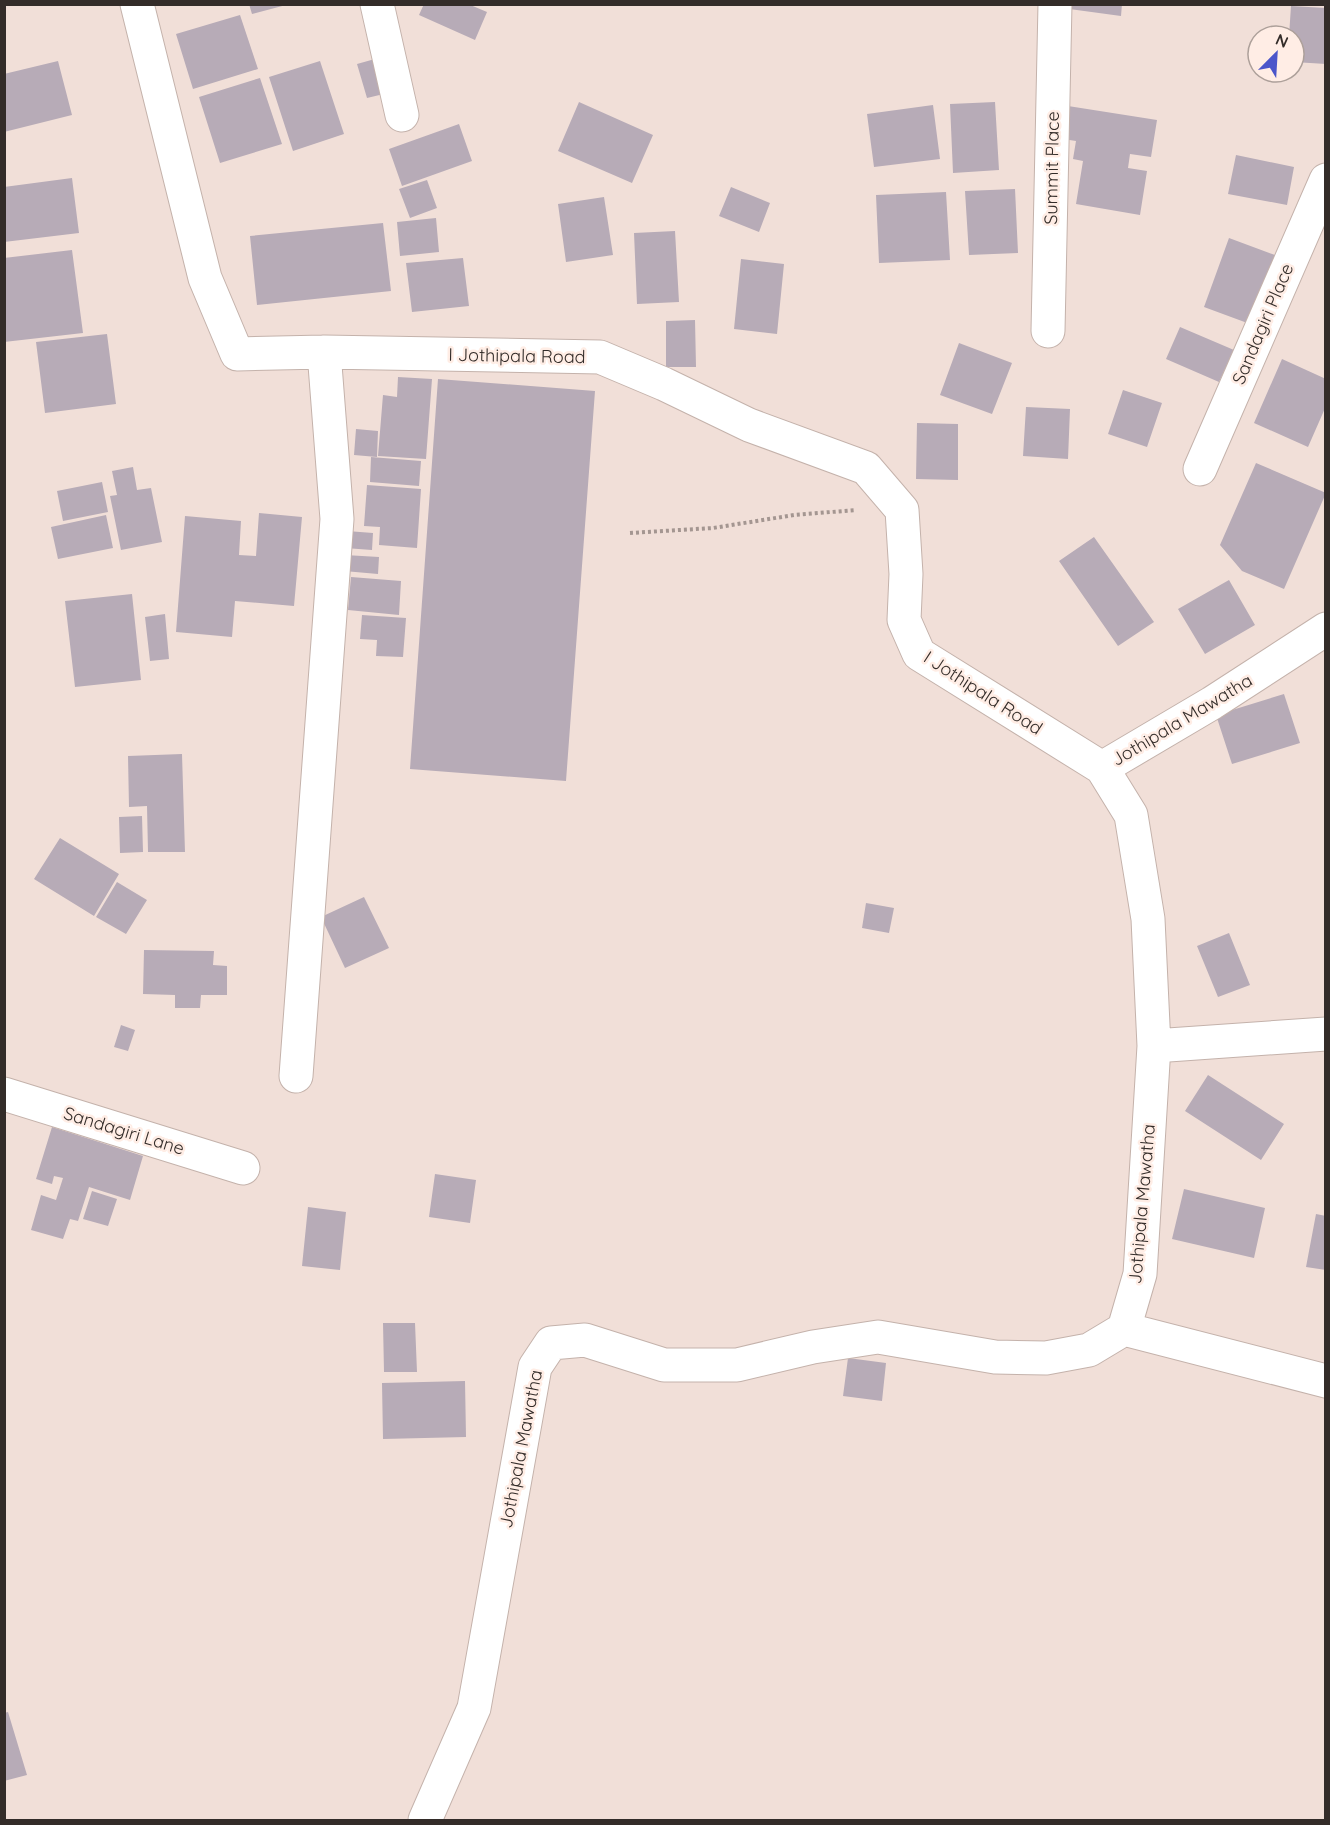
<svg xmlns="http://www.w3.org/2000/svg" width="1330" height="1825" font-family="Quicksand,sans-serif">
  <rect width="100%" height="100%" fill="#f1dfd8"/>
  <!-- building -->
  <path fill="#b7abb7" d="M249,4h37v1l-34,9z
    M424,4h44l19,8 -12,28 -56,-25z
    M1063,4h59l-1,12 -59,-8z
    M1291,6l35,2v56l-32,-2v-26h-5z
    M240,15l18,54 -65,20 -17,-55z
    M382,57l10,35 -25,6 -10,-34z
    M58,61l14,54 -68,17v-58z
    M320,61l24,73 -51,17 -24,-74z
    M260,78l22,66 -62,19 -21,-66z
    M579,102l74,33 -21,48 -74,-32z
    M995,102l4,68 -46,3 -3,-69z
    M933,105l7,54 -66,8 -7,-53z
    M1068,106l89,14 -6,37 -21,-3 -2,14 19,3 -7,44 -64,-11 7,-43 -10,-2 3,-18 -13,-2z
    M459,124l13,37 -70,25 -13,-37z
    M1236,155l58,12 -7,38 -59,-11z
    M72,178l7,55 -75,9v-55z
    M427,180l10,28 -27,10 -11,-29z
    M731,187l39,16 -11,29 -40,-16z
    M1015,189l3,64 -49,2 -4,-64z
    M946,192l4,68 -71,3 -3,-68z
    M604,197l9,58 -47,7 -8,-58z
    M436,218l3,34 -39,4 -3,-34z
    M383,223l8,68 -134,14 -7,-69z
    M675,231l4,71 -42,2 -3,-71z
    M1229,238l46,17 -25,69 -46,-17z
    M72,250l11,83 -79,9v-84z
    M463,258l6,48 -57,6 -6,-49z
    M741,259l43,5 -7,70 -43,-5z
    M695,320l1,47h-30v-46z
    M1180,327l54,23 -15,32 -53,-23z
    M107,334l9,70 -71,9 -9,-71z
    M959,343l53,20 -20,51 -52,-19z
    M1282,359l44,20v27l-18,41 -54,-24z
    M398,377l34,2 -6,80 -48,-3 5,-61 14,2z
    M438,379l157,12 -29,390 -156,-12z
    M1123,390l39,13 -15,44 -39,-13z
    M1026,407l44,2 -2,50 -45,-3z
    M917,423l41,1v56l-42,-1z
    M356,429l22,2 -1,26 -23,-2z
    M371,457l50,4 -2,25 -49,-4z
    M1256,463l70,30 -42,96 -42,-18 -22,-26z
    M133,467l4,23 14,-2 11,54 -41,8 -11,-54 7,-1 -5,-24z
    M102,482l6,30 -45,9 -6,-30z
    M367,485l54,4 -4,59 -38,-3 1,-18 -16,-1z
    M259,513l43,4 -8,89 -59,-5 -3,36 -56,-5 9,-116 56,5 -2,34 17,1z
    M106,515l7,33 -55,11 -7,-32z
    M347,531l26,2 -1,17 -27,-2z
    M1094,537l60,85 -36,24 -59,-85z
    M345,555l34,2 -1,17 -34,-3z
    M351,577l50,4 -2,34 -51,-5z
    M1229,580l26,45 -50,29 -27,-45z
    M132,594l9,86 -66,7 -10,-86z
    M165,614l4,45 -19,2 -5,-44z
    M362,615l44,3 -3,39 -27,-1 1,-16 -17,-1z
    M1284,694l16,49 -68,21 -16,-49z
    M182,754l3,98h-37l-1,-46 -18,1 -1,-51z
    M142,816l1,36 -23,1 -1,-36z
    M60,838l59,36 -25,42 -60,-37z
    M117,882l30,18 -21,34 -30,-17z
    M364,897l25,51 -44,20 -24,-51z
    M866,903l28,5 -5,25 -27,-5z
    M1229,933l21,52 -32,12 -21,-51z
    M144,950l70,1 -1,14 14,1v29h-26l-1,13h-25v-13l-32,-1z
    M121,1025l14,5 -7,21 -14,-4z
    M1208,1075l76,49 -23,36 -76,-49z
    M52,1127l91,29 -13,44 -41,-13 -11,34 -8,-2 -7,20 -32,-9 10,-35 15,5 7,-22 -9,-2 -2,8 -16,-5z
    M435,1174l41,6 -6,43 -41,-6z
    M1184,1189l81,19 -11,50 -82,-19z
    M92,1191l25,8 -9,27 -25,-7z
    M308,1207l38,5 -6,58 -38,-4z
    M1316,1214l10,2v54l-20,-3z
    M383,1323h32l2,49h-33z
    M848,1358l38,5 -4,38 -39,-5z
    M465,1381l1,56 -83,2 -1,-56z
    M8,1712l19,63 -23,6v-68z"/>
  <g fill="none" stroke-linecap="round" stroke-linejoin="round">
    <!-- minor casing -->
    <g stroke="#c4b2ab" stroke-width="35">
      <path id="minor" d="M137,4l68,274 32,76 87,-2 276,5 64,27 85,41 117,43 36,42 4,64 -2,46 15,34 183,114
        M377,4l25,111
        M1048,331l7,-327
        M1200,469l126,-289
        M1154,1046l172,-12
        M296,1076l41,-557 -13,-167
        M4,1094l239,74
        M1124,1329l202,52
        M425,1820l49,-112 61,-341 16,-24 34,-3 79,25h73l76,-18 65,-10 117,20 51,1 43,-8 35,-21 16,-55 14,-228 -6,-127 -17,-104 -29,-47 110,-65 114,-74"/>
    </g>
    <!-- path -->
    <path stroke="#a49691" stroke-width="4" stroke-dasharray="3 3" stroke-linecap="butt" d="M630,533l83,-5 81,-13 62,-5"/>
    <!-- minor -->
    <use href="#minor" stroke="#fff" stroke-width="33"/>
  </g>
  <g text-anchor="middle" stroke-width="5" stroke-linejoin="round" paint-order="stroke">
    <!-- street labels -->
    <g font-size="18" fill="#332c29" stroke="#ffede5">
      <text transform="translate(1052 168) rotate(-89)" y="6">Summit Place</text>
      <text transform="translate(1263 324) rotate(-67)" y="6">Sandagiri Place</text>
      <text transform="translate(517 356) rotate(1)" y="6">I Jothipala Road</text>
      <text transform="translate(983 693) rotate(33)" y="6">I Jothipala Road</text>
      <text transform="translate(1182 720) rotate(-31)" y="6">Jothipala Mawatha</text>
      <text transform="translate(124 1131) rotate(17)" y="6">Sandagiri Lane</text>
      <text transform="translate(1142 1204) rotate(-85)" y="6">Jothipala Mawatha</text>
      <text transform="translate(521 1449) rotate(-79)" y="6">Jothipala Mawatha</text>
    </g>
  </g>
  <!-- border -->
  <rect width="1330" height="1825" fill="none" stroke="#332c29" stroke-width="12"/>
  <!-- north arrow -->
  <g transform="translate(1276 54) rotate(24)"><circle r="28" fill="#ffede5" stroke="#ada09a" stroke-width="1.5"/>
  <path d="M0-4.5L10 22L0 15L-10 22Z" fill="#4b55ca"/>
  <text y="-9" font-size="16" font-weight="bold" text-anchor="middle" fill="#332c29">N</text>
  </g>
</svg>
